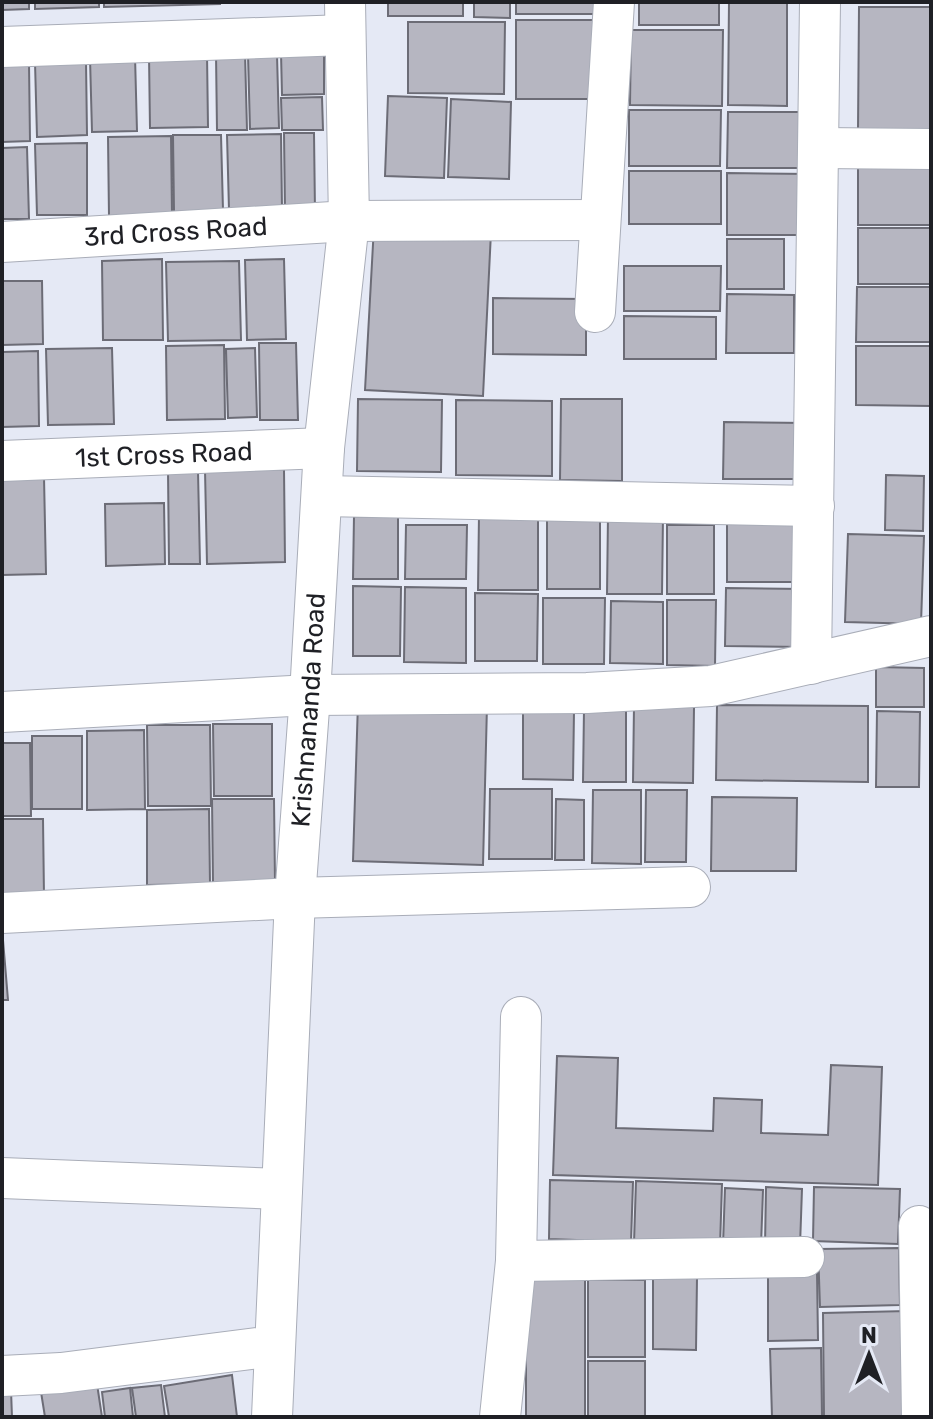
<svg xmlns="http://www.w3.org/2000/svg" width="933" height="1419" font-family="Rubik,sans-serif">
  <rect width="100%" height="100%" fill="#e5e9f5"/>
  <!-- building -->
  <path fill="#b6b6c1" stroke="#6c6c76" stroke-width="2" d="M2,2h27v7l-27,1z
    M35,2h64v5l-64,2z
    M104,2h116v2l-116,3z
    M388,2h75v14h-75z
    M474,2h36v16l-36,-1z
    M516,2h81v12h-81z
    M639,2h80v23h-80z
    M729,2h58v104l-59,-1z
    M859,7h72v123h-73z
    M516,20h81v79h-81z
    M408,22h97l-1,72 -96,-1z
    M631,30h92l-1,76 -92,-1z
    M245,53l2,77h-30l-1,-76z
    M281,53h43v41l-42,1z
    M207,54l1,73 -58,1 -1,-73z
    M248,55h29l2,73 -29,1z
    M135,56l2,75 -45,1 -2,-74z
    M86,61l1,74 -50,2 -2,-75z
    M2,63h27l1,78 -28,1z
    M388,96l59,2 -3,80 -59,-2z
    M322,97l1,33h-41l-1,-32z
    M451,99l60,3 -2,77 -61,-2z
    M629,110h92l-1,56h-91z
    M728,112h82v56h-83z
    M284,133h30l1,79h-30z
    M281,134l1,75 -53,1 -2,-75z
    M173,135h48l2,75 -49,2z
    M171,136l1,79 -63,1 -1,-79z
    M87,143v72h-50l-2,-71z
    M27,147l2,72h-27v-71z
    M858,161h73v64h-73z
    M629,171h92v53h-92z
    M727,173l84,1 -1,61h-83z
    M374,226l117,6 -8,164 -118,-6z
    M858,228h73v56h-73z
    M727,239h57v50h-57z
    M162,259l1,81h-60l-1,-79z
    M284,259l2,80 -39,1 -2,-80z
    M239,261l2,79 -73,1 -2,-79z
    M624,266h97l-1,45h-96z
    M2,281h40l1,63 -41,1z
    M857,287h74v55h-75z
    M727,294l67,1v58h-68z
    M493,298l93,1v56l-93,-1z
    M624,316l92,1v42h-92z
    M259,343h37l2,77h-38z
    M224,345l1,74 -58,1 -1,-74z
    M856,346h75v60l-75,-1z
    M112,348l2,76 -66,1 -2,-76z
    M255,348l2,69 -29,1 -2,-69z
    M38,351l1,75 -37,1v-75z
    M358,399l84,1 -1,72 -84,-1z
    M561,399h61v82l-62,-1z
    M456,400l96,1v75l-96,-1z
    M724,422l82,1v56h-83z
    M284,469l1,93 -78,2 -2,-94z
    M168,471h30l2,93h-31z
    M886,475l38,1 -1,55 -38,-1z
    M44,477l2,97 -44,1v-97z
    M164,503l1,61 -59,2 -1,-62z
    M479,515l59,1v74h-60z
    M608,515l55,1 -1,78h-55z
    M354,516l44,1v62h-45z
    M547,516h53v73h-53z
    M727,520l77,1v61h-77z
    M406,525h61l-1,54h-61z
    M667,525h47v69h-47z
    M848,534l76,2 -3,88 -76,-2z
    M353,586l48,1 -1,69h-47z
    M405,587l61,1v75l-62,-1z
    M726,588l78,1v58l-79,-1z
    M475,593l63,1 -1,67h-62z
    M543,598h62l-1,66h-61z
    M667,600h49l-1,66 -48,-1z
    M611,601l52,1v62l-53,-1z
    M876,667l48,1v39h-48z
    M358,702l129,3 -4,160 -130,-4z
    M717,705l151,1v76l-152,-2z
    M634,706l60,1 -1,76 -60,-1z
    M584,709l42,1v72h-43z
    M523,710l51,1 -1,69 -50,-1z
    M877,711l43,1 -1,75h-43z
    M213,724h59v72h-58z
    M147,725h63l1,81h-63z
    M144,730l1,79 -58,1v-79z
    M32,736h50v73h-50z
    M2,743h28l1,73h-29z
    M490,789h62v70h-63z
    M593,790h48v74l-49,-1z
    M646,790h41l-1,72h-41z
    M712,797l85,1 -1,73h-85z
    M212,799h62l1,84 -62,1z
    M556,799l28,1v60h-29z
    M209,809l1,75 -63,1v-75z
    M2,819h41l1,77h-42z
    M2,928l6,72h-6z
    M557,1056l61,2 -2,70 97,3 1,-33 48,2 -1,33 67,2 3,-70 51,2 -4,118 -325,-10z
    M550,1180l83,2 -2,60 -82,-3z
    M636,1181l86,3 -2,62 -86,-3z
    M766,1187l36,2 -2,57h-35z
    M814,1187l86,2 -2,55 -85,-3z
    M725,1188l38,2 -2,56 -38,-1z
    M899,1248l1,57 -80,2 -2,-58z
    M817,1272l1,68 -50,1v-68z
    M526,1276h59v141h-59z
    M653,1277l44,1 -1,72 -43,-1z
    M588,1280h57v77h-57z
    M907,1311l1,106h-84l-1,-104z
    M821,1348l1,69h-50l-2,-68z
    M588,1361h57v56h-57z
    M232,1375l5,42h-68l-5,-31z
    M97,1384l5,33h-57l-4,-25z
    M161,1385l4,32h-29l-4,-29z
    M130,1388l3,29h-28l-3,-25z
    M2,1390h9l1,27h-10z"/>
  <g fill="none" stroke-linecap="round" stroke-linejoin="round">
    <!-- minor casing -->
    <g stroke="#a9adb8" stroke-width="42">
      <g id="minor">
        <path d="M2,47l343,-12"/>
        <path d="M819,148l112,1"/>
        <path id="s1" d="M2,242l347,-21 251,-1"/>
        <path d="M595,312l19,-310"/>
        <path id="s2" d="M2,461l322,-13"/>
        <path d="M322,496l492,10"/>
        <path d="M811,664l9,-662"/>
        <path d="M2,712l308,-17 277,-2 124,-7 220,-50"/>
        <path d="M2,913l293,-15 395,-11"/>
        <path d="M2,1178l280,11"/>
        <path d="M919,1226l3,191"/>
        <path d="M516,1261l288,-4"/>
        <path d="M2,1376l59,-3 213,-27"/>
        <path id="s3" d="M272,1417l23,-519 15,-203 14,-247 25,-227 -4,-219"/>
        <path d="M500,1417l16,-156 5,-244"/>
      </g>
    </g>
    <!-- minor -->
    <use href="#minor" stroke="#fff" stroke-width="40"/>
  </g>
  <g text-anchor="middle" stroke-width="6" stroke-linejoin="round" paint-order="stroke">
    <!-- street labels -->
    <g font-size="26" fill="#1f2025" stroke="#e5e9f5">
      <text dy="9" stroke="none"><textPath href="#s1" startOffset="174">3rd Cross Road</textPath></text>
      <text dy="9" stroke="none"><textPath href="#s2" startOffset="162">1st Cross Road</textPath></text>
      <text dy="9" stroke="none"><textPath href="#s3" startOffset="708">Krishnananda Road</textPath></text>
    </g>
  </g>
  <!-- border -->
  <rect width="933" height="1419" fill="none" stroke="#1f2025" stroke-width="8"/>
  <!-- north arrow -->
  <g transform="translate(869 1355)" stroke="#e5e9f5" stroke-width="6" paint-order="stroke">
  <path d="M0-6L14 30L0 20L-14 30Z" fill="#1f2025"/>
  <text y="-12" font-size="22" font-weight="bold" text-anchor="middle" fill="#1f2025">N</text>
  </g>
</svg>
